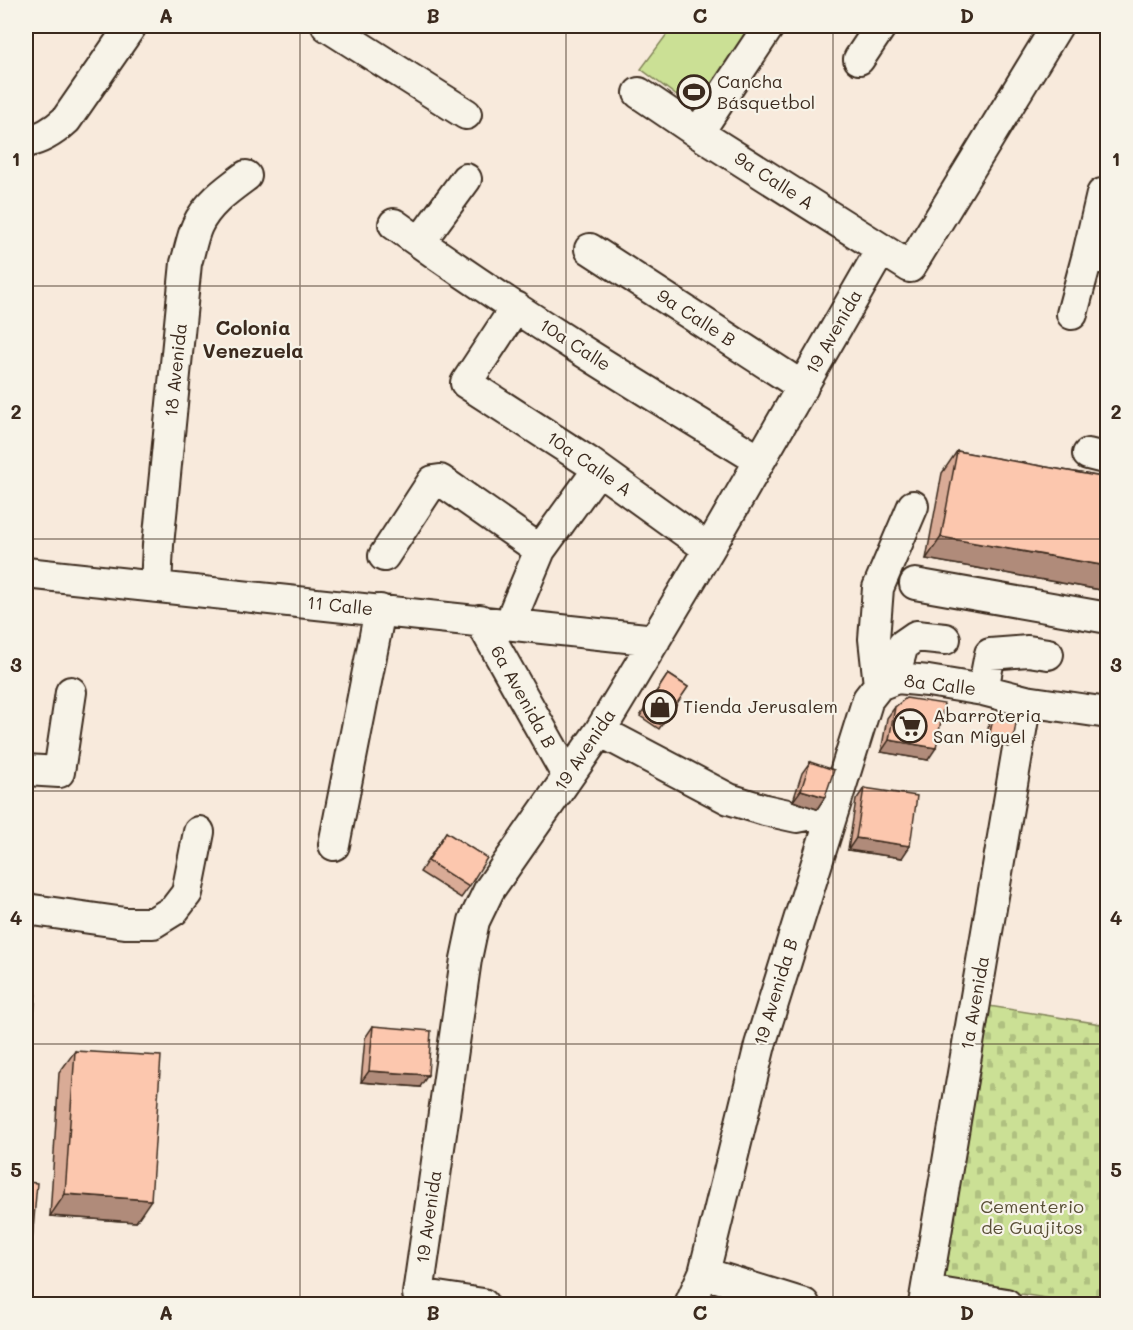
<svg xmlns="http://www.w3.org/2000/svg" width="1133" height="1330" font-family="Mali,sans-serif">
  <defs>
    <pattern id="cemetery-stones" width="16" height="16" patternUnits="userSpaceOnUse" patternTransform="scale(1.5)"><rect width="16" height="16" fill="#cbe095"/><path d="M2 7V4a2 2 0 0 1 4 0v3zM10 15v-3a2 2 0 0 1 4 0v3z" fill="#afc080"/></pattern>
  </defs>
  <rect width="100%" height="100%" fill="#f8eadc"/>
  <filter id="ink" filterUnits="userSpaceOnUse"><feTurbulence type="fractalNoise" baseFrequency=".0167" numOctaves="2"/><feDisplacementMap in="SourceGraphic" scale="12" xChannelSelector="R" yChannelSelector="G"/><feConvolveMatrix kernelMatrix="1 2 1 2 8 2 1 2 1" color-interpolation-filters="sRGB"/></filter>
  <g filter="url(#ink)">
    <!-- grass -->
    <path fill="#cbe095" stroke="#83855a" stroke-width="1.5" d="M673,26h73l9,6 -54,82 -60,-45z"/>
    <!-- cemetery -->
    <path fill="url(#cemetery-stones)" stroke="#83855a" stroke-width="1.5" d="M989,1006l118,19v279h-23l-140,-22z"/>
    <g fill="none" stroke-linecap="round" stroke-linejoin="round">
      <!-- minor casing -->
      <g stroke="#3b2a1e" stroke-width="34">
        <path id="minor" d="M327,26l139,88
          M859,59l22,-33
          M639,93l59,40 212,134 147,-241
          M698,133l71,-107
          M26,142c16,-3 28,-11 40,-22l65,-94
          M1102,194l-14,60 20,5
          M394,224c117,85 242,161 365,236
          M420,242l46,-63
          M590,249l213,138
          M516,307l-50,76 121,78 122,88
          M1072,314l16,-60
          M1088,454l20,5
          M540,550l58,-80
          M384,556l49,-75 7,-1 100,70 -25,60 -2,14
          M26,573l629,67
          M915,584l193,34
          M156,586l2,-41 28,-282c4,-12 6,-26 11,-37 10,-22 30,-36 49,-50
          M480,620l87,155
          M897,678l1,-15 5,-18 13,-9 29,3
          M879,685l18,-7 31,3 55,9 43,11 82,12
          M879,685l-5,-46 4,-51 35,-82
          M983,690l7,-36 38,-3 20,3
          M600,731l129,68 36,11 32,7 35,-7
          M26,770l33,2 12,-80
          M334,845l46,-235
          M26,909l99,14h28l21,-13 13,-17 12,-61
          M704,1273l100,31
          M927,1291l79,13
          M418,1294l48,-335 8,-38 15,-31 111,-159 26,-43 83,-139 172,-299
          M418,1294l65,10
          M690,1304l14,-31 56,-228 108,-346 11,-14
          M924,1304l102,-603"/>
      </g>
      <!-- minor -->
      <use href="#minor" stroke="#f7f3e8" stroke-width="30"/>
    </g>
    <!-- wall -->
    <path fill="#d9ab96" stroke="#3b2a1e" stroke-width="1.5" d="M957,451l150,27v113l-181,-32 16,-86z
      M668,674l20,13 -29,42 -19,-13z
      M895,707l33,53 -47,-8 6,-34z
      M993,719l20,22 -4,6 -24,-5 4,-18z
      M810,762l15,35 -8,12 -24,-8 9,-28z
      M864,788l38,70 -54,-8 8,-50z
      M446,832l23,55 -8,11 -41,-26z
      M373,1026l47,61 -59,-5 4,-44z
      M75,1051l61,171 -86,-6 9,-143z"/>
    <!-- shaded-wall -->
    <path fill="#b08b7a" stroke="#3b2a1e" stroke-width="1.5" d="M941,537l166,29v25l-181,-32z
      M989,737l24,4 -4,6 -24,-5z
      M889,740l47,8 -8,12 -47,-8z
      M801,790l24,7 -8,12 -24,-8z
      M856,838l54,8 -8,12 -54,-8z
      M26,1067h4l-4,7z
      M369,1071l59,4 -8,12 -59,-5z
      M65,1194l86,6 -15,22 -86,-6z
      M26,1264l4,1 -4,7z"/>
    <!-- building -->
    <path fill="#fcc7ae" stroke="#3b2a1e" stroke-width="1.5" d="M957,451l150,27v88l-166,-29z
      M668,674l20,13 -21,31 -19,-13z
      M906,698l38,6 -8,44 -47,-8 6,-33z
      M993,719l23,4 -3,18 -24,-4z
      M810,762l24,8 -9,27 -24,-7z
      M864,788l53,8 -7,50 -54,-8z
      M446,832l41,26 -18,29 -41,-26z
      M26,987l10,1 -6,79h-4z
      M373,1026l58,5 -3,44 -59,-4z
      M75,1051l86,5 -10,144 -86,-6z
      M26,1182l11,1 -7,82 -4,-1z"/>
  </g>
  <!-- grid -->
  <path fill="none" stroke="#3b2a1e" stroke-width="1.5" stroke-opacity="0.55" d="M300,26v1278M566,26v1278M833,26v1278M26,286h1082M26,539h1082M26,791h1082M26,1044h1082"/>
  <!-- icons -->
  <defs>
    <g id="stadium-ring" transform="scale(1.725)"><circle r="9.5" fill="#f7f3e8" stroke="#3b2a1e" stroke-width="1.5"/><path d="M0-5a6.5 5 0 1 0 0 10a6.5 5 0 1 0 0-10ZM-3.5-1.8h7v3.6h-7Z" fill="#3b2a1e"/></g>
    <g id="shop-ring" transform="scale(1.725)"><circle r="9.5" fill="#f7f3e8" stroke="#3b2a1e" stroke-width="1.5"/><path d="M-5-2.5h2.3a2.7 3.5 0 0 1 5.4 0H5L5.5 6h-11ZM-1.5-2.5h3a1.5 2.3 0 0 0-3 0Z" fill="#3b2a1e"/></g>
    <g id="supermarket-ring" transform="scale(1.725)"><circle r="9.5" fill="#f7f3e8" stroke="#3b2a1e" stroke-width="1.5"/><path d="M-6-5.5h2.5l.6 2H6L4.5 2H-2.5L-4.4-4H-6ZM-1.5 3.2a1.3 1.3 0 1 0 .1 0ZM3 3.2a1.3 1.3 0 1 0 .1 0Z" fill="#3b2a1e"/></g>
  </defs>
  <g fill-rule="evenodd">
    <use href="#stadium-ring" x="694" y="92"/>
    <use href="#shop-ring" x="660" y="707"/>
    <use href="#supermarket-ring" x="910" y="726"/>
  </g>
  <g text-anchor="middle" stroke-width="4.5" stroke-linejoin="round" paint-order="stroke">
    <!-- poi labels -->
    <g font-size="18" fill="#3b2a1e" stroke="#f7f3e8" text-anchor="start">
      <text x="717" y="88">Cancha<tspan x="717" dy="21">Básquetbol</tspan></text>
      <text x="683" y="713">Tienda Jerusalem</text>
      <text x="933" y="722">Abarroteria<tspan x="933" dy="21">San Miguel</tspan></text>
    </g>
    <!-- street labels -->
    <g font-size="18" fill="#3b2a1e" stroke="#f7f3e8">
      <text transform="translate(774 181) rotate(33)" y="6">9a Calle A</text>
      <text transform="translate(696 318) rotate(33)" y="6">9a Calle B</text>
      <text transform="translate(834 332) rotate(-60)" y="6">19 Avenida</text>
      <text transform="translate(575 345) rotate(33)" y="6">10a Calle</text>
      <text transform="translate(176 370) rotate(-84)" y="6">18 Avenida</text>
      <text transform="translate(589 464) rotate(35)" y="6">10a Calle A</text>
      <text transform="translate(340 606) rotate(6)" y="6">11 Calle</text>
      <text transform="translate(940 685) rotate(7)" y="6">8a Calle</text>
      <text transform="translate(523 697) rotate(61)" y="6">6a Avenida B</text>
      <text transform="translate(585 750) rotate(-56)" y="6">19 Avenida</text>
      <text transform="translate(776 992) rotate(-73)" y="6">19 Avenida B</text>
      <text transform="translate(975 1003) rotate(-80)" y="6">1a Avenida</text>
      <text transform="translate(429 1217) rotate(-82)" y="6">19 Avenida</text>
    </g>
    <!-- park labels -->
    <g font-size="18" fill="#584e36" stroke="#f7f3e8">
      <text x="1032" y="1213">Cementerio<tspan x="1032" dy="21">de Guajitos</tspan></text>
    </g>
    <!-- neighbourhood labels -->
    <g font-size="20" font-weight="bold" fill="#3b2a1e" stroke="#f7f3e8">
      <text x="253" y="335">Colonia<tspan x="253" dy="23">Venezuela</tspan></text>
    </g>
  </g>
  <!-- margin -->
  <rect width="1133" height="1330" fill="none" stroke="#f7f3e8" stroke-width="66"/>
  <rect x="33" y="33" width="1067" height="1264" fill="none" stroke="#3b2a1e" stroke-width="2"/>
  <g font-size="20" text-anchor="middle" font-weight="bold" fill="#3b2a1e">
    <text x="166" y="23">A</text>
    <text x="433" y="23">B</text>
    <text x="700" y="23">C</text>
    <text x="967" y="23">D</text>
    <text x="16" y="166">1</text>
    <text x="1116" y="166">1</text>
    <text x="16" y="419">2</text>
    <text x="1116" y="419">2</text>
    <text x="16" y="672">3</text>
    <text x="1116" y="672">3</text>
    <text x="16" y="925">4</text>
    <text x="1116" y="925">4</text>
    <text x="16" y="1177">5</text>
    <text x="1116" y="1177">5</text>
    <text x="166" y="1320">A</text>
    <text x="433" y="1320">B</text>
    <text x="700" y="1320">C</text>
    <text x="967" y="1320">D</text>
  </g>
</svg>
